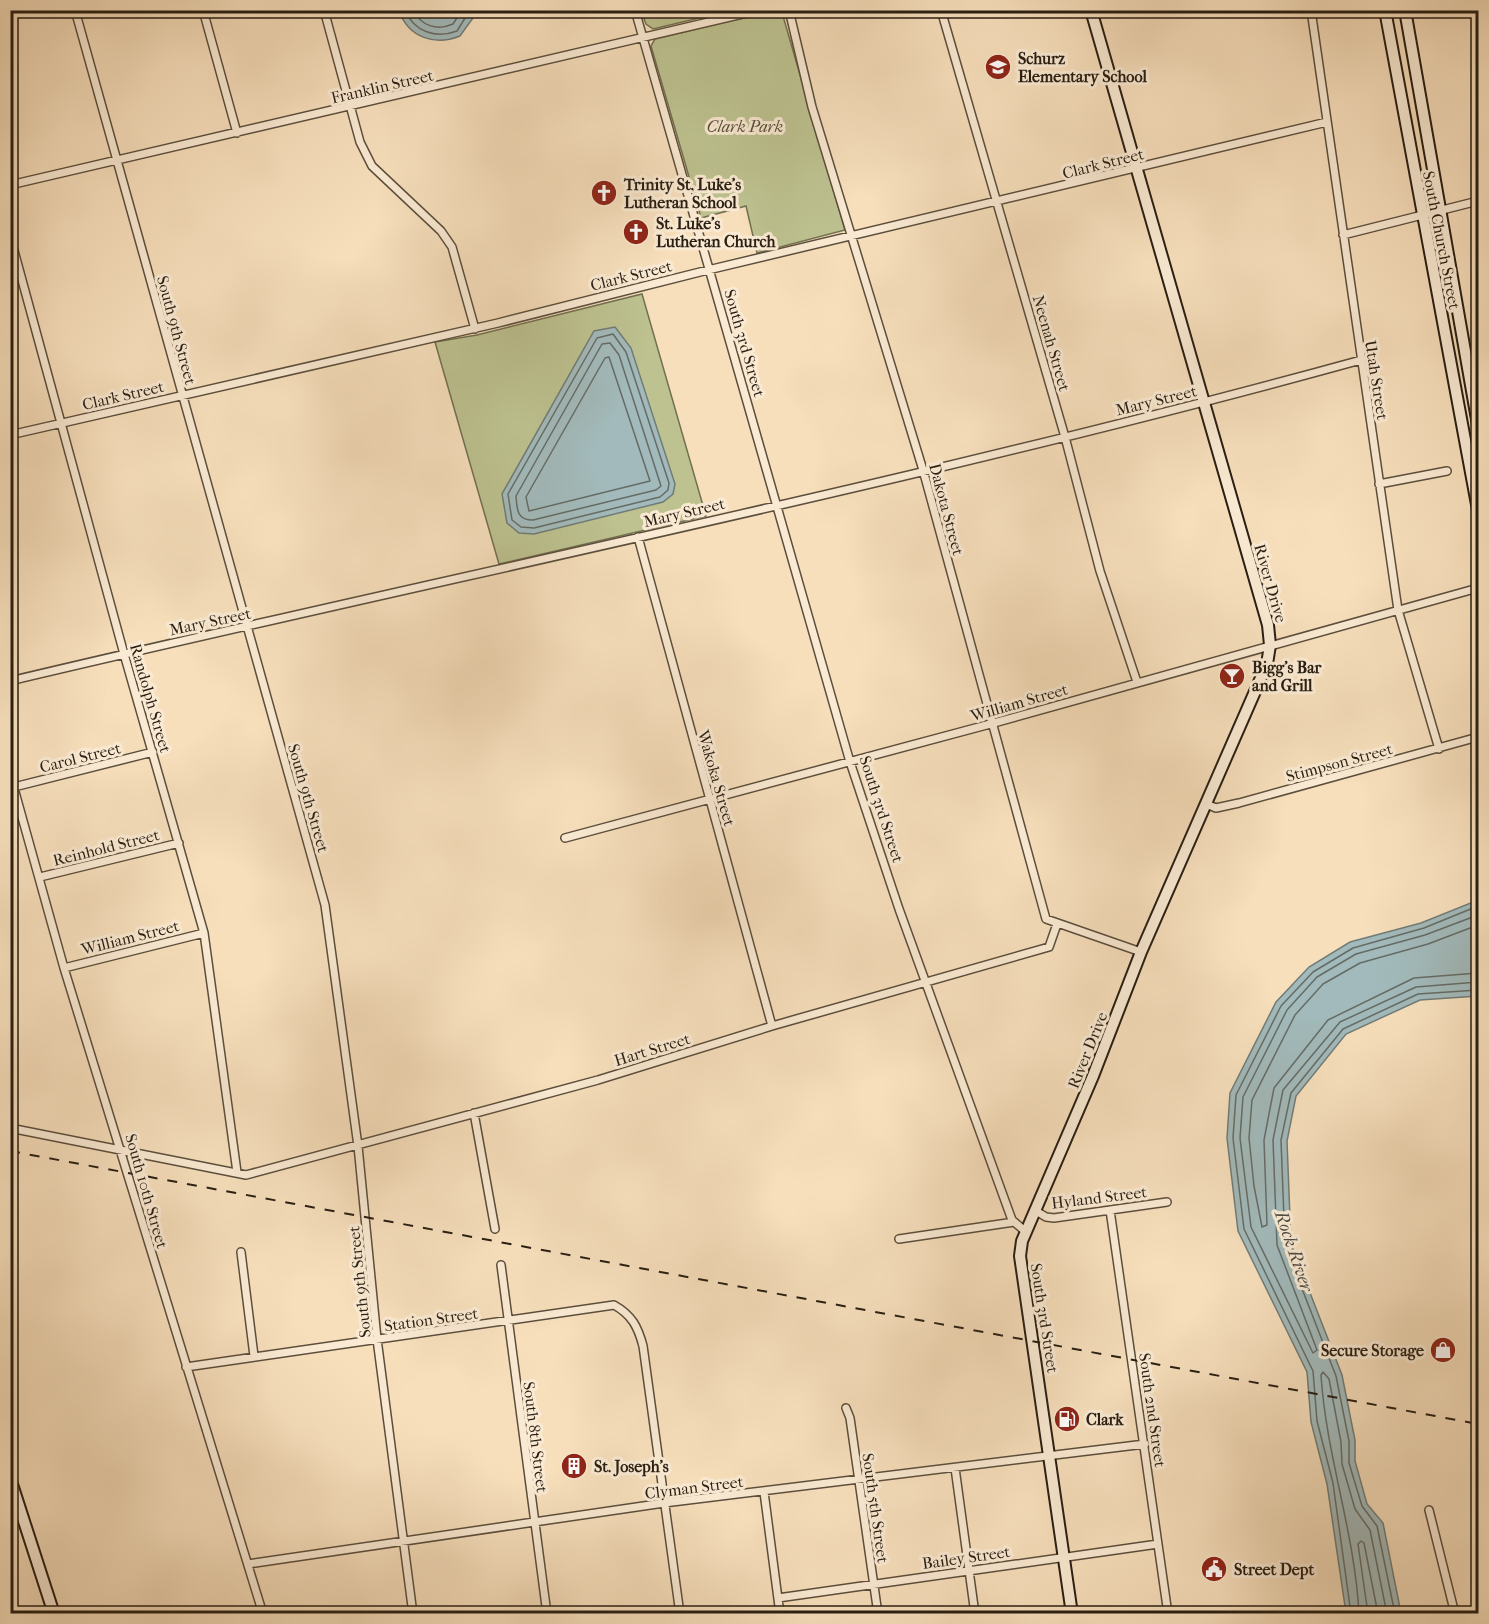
<svg xmlns="http://www.w3.org/2000/svg" width="1489" height="1624" font-family="'IM FELL French Canon',serif">
  <rect width="100%" height="100%" fill="#f7dfbc"/>
  <filter id="stains"><feTurbulence type="fractalNoise" baseFrequency=".00333" numOctaves="4"/><feColorMatrix values="0 0 0 0 .2 0 0 0 0 .09 0 0 0 0 .02 0 0 0 .5 -.17"/></filter>
  <radialGradient id="worn" r=".72"><stop offset=".6" stop-color="#630" stop-opacity="0"/><stop offset="1" stop-color="#630" stop-opacity=".3"/></radialGradient>
  <!-- green -->
  <path fill="#bdc290" stroke="#727051" stroke-width="1.5" d="M641,11v-1l88,1 -76,18 -7,-5z
    M773,11l10,5 62,214 -88,23 -11,-47 -45,12 -50,-172 4,-7z
    M642,294l64,222 -207,48 -64,-222 42,-7z"/>
  <!-- water -->
  <path fill="#a2babb" stroke="#717c77" stroke-width="1.5" d="M399,11h79l-18,25c-25,10 -51,2 -61,-25z
    M615,327l16,21 44,136 -2,10 -10,8 -129,32 -15,-1 -12,-10 -5,-29 92,-163z
    M1478,900v96l-58,4 -74,34 -50,62 -9,45 4,103 51,131 13,65v21l12,43 16,19 18,90h-55l-19,-129 -16,-62 -4,-50 -69,-141 -11,-93 3,-45 46,-91 33,-35 41,-25 71,-19z"/>
  <g fill="none" stroke-linecap="round" stroke-linejoin="round">
    <!-- shore -->
    <path stroke="#656c66" stroke-width="1.5" d="M405,10c9,22 31,29 52,21l13,-21
      M413,10c8,16 24,21 40,14l9,-14
      M613,334l13,18 43,131 -1,7 -8,7 -126,31 -13,-1 -9,-7 -4,-26 89,-156z
      M610,343l9,12 42,131 -5,4 -123,30c-16,0 -16,-10 -17,-24l86,-152z
      M609,357l41,124 -121,30 -3,-14 79,-139z
      M1478,915l-53,20 -69,19 -39,23 -30,33 -44,87 -3,41 11,89 62,126 4,-3 -40,-105 -4,-105 10,-50 57,-68 76,-35 62,-5
      M1478,925l-50,19 -68,19 -37,21 -28,31 -43,85 -3,38 5,48 8,41 5,-2 -3,-85 10,-52 54,-68 86,-42 64,-5
      M1351,1614l-18,-131 -16,-62 -4,-50 -69,-142 -11,-91 3,-43 45,-89 32,-34 40,-24 71,-20 54,-22
      M1359,1614c-4,-81 -33,-159 -38,-239l2,-3 6,7 12,63 1,22 13,45 15,21 17,84
      M1368,1614l-10,-70 3,-3 3,2 14,71
      M1395,1614l-18,-88 -15,-20 -13,-43v-22l-13,-65 -51,-131 -4,-105 10,-47 52,-64 75,-35 60,-4"/>
    <!-- street casing -->
    <g stroke="#5c4e3c" stroke-width="10">
      <path id="street" d="M75,10l250,895 33,241 19,193 36,275
        M203,10l34,123
        M324,10l36,132 12,24 69,65 11,16 23,82
        M635,10l215,752 49,147 113,311 14,12
        M789,10l23,97 111,363 123,449 95,33
        M941,10l124,427 35,134 37,111
        M1311,10l87,600 41,139
        M10,185l750,-175
        M1343,235l135,-34
        M10,236l114,418 80,279 33,239
        M10,435l488,-112 210,-53 619,-148
        M1379,484l68,-13
        M638,537l134,489
        M10,681c450,-107 905,-198 1351,-321
        M10,774l54,194 199,646
        M14,787l139,-35
        M1206,804l10,4 23,-5 239,-66
        M565,838l429,-115 484,-135
        M40,877l139,-34
        M64,968l140,-35
        M474,1113l21,116
        M10,1128l236,47 352,-95 174,-54 277,-79 8,-23
        M1110,1210l58,404
        M1036,1211l10,6 8,1 113,-16
        M899,1239l115,-17
        M241,1252l13,104
        M501,1265l46,349
        M186,1367l428,-62c18,10 24,22 29,41l37,268
        M846,1408l4,10 28,196
        M955,1468l20,146
        M764,1492l16,122
        M1429,1510l26,104
        M248,1564l416,-61 481,-59
        M778,1598l380,-54
        M1461,1614l17,-4"/>
    </g>
    <!-- secondary casing -->
    <g stroke="#281e12" stroke-width="14">
      <path id="secondary" d="M1385,10l93,500
        M1405,10l73,415
        M10,1478l44,136
        M1072,1614l-52,-358 2,-15 71,-165 48,-124 126,-288 3,-19 -2,-20 -177,-615"/>
    </g>
    <!-- street -->
    <use href="#street" stroke="#faead3" stroke-width="7"/>
    <!-- secondary -->
    <use href="#secondary" stroke="#faead3" stroke-width="10"/>
    <!-- rail -->
    <path stroke="#281e12" stroke-width="2" stroke-dasharray="10 10" stroke-linecap="butt" d="M10,1151l1468,273"/>
  </g>
  <!-- icons -->
  <defs>
    <g id="school-disc" transform="scale(1.35)"><circle r="9.5" fill="#8f2418" stroke="#faead3"/><path d="M0-5L7-2L0 1L-7-2ZM-4 1L0 2.5L4 1V4Q0 6-4 4Z" fill="#fff"/></g>
    <g id="church-disc" transform="scale(1.35)"><circle r="9.5" fill="#8f2418" stroke="#faead3"/><path d="M-1.2-6h2.4v3.5h3.3v2.4h-3.3V6h-2.4V-.1h-3.3v-2.4h3.3Z" fill="#fff"/></g>
    <g id="bar-disc" transform="scale(1.35)"><circle r="9.5" fill="#8f2418" stroke="#faead3"/><path d="M-6-5H6L.8 .8V4.5H3.5V6h-7V4.5H-.8V.8Z" fill="#fff"/></g>
    <g id="shop-disc" transform="scale(1.35)"><circle r="9.5" fill="#8f2418" stroke="#faead3"/><path d="M-5-2.5h2.3a2.7 3.5 0 0 1 5.4 0H5L5.5 6h-11ZM-1.5-2.5h3a1.5 2.3 0 0 0-3 0Z" fill="#fff"/></g>
    <g id="fuel-disc" transform="scale(1.35)"><circle r="9.5" fill="#8f2418" stroke="#faead3"/><path d="M-5.5-6h7V0h2V4h1.3V-2.5L3-4.5l.8-.8L6-3V5H2.5V1h-1V6h-7ZM-4.2-4.7v3.2H.2V-4.7Z" fill="#fff"/></g>
    <g id="building-disc" transform="scale(1.35)"><circle r="9.5" fill="#8f2418" stroke="#faead3"/><path d="M-4-6H4V6H1V3H-1V6H-4ZM-2.5-4.3h1.7v1.8h-1.7ZM.8-4.3h1.7v1.8H.8ZM-2.5-1h1.7V.8h-1.7ZM.8-1h1.7V.8H.8Z" fill="#fff"/></g>
    <g id="civic-disc" transform="scale(1.35)"><circle r="9.5" fill="#8f2418" stroke="#faead3"/><path d="M-.6-6.5H3V-4.5H.6V-3L4-1V1h2V6H-6V1h2V-1L-.6-3ZM-1.2 2.5V6h2.4V2.5Z" fill="#fff"/></g>
  </defs>
  <g fill-rule="evenodd">
    <use href="#school-disc" x="998" y="67"/>
    <use href="#church-disc" x="604" y="193"/>
    <use href="#church-disc" x="636" y="232"/>
    <use href="#bar-disc" x="1232" y="676"/>
    <use href="#shop-disc" x="1443" y="1350"/>
    <use href="#fuel-disc" x="1067" y="1419"/>
    <use href="#building-disc" x="574" y="1466"/>
    <use href="#civic-disc" x="1214" y="1569"/>
  </g>
  <g text-anchor="middle" stroke-width="6" stroke-linejoin="round" paint-order="stroke">
    <!-- poi labels -->
    <g font-size="16" font-weight="bold" fill="#281e12" stroke="#faead3" text-anchor="start">
      <text x="1018" y="64">Schurz<tspan x="1018" dy="18">Elementary School</tspan></text>
      <text x="624" y="190">Trinity St. Luke's<tspan x="624" dy="18">Lutheran School</tspan></text>
      <text x="656" y="229">St. Luke's<tspan x="656" dy="18">Lutheran Church</tspan></text>
      <text x="1252" y="673">Bigg's Bar<tspan x="1252" dy="18">and Grill</tspan></text>
      <text x="1424" y="1356" text-anchor="end">Secure Storage</text>
      <text x="1086" y="1425">Clark</text>
      <text x="594" y="1472">St. Joseph's</text>
      <text x="1234" y="1575">Street Dept</text>
    </g>
    <!-- street labels -->
    <g font-size="16" fill="#281e12" stroke="#faead3">
      <text transform="translate(382 86) rotate(-13)" y="6">Franklin Street</text>
      <text transform="translate(1103 163) rotate(-14)" y="6">Clark Street</text>
      <text transform="translate(1442 240) rotate(79)" y="6">South Church Street</text>
      <text transform="translate(631 275) rotate(-14)" y="6">Clark Street</text>
      <text transform="translate(177 330) rotate(75)" y="6">South 9th Street</text>
      <text transform="translate(745 343) rotate(74)" y="6">South 3rd Street</text>
      <text transform="translate(1052 343) rotate(74)" y="6">Neenah Street</text>
      <text transform="translate(1377 380) rotate(81)" y="6">Utah Street</text>
      <text transform="translate(123 395) rotate(-13)" y="6">Clark Street</text>
      <text transform="translate(1156 400) rotate(-14)" y="6">Mary Street</text>
      <text transform="translate(947 509) rotate(75)" y="6">Dakota Street</text>
      <text transform="translate(684 512) rotate(-13)" y="6">Mary Street</text>
      <text transform="translate(1271 583) rotate(74)" y="6">River Drive</text>
      <text transform="translate(210 621) rotate(-12)" y="6">Mary Street</text>
      <text transform="translate(151 698) rotate(74)" y="6">Randolph Street</text>
      <text transform="translate(1019 702) rotate(-16)" y="6">William Street</text>
      <text transform="translate(80 757) rotate(-14)" y="6">Carol Street</text>
      <text transform="translate(1339 762) rotate(-15)" y="6">Stimpson Street</text>
      <text transform="translate(717 778) rotate(74)" y="6">Wakoka Street</text>
      <text transform="translate(309 798) rotate(74)" y="6">South 9th Street</text>
      <text transform="translate(882 809) rotate(72)" y="6">South 3rd Street</text>
      <text transform="translate(106 847) rotate(-14)" y="6">Reinhold Street</text>
      <text transform="translate(130 937) rotate(-14)" y="6">William Street</text>
      <text transform="translate(652 1049) rotate(-17)" y="6">Hart Street</text>
      <text transform="translate(1087 1050) rotate(-68)" y="6">River Drive</text>
      <text transform="translate(147 1191) rotate(74)" y="6">South 10th Street</text>
      <text transform="translate(1099 1197) rotate(-7)" y="6">Hyland Street</text>
      <text transform="translate(359 1282) rotate(-96)" y="6">South 9th Street</text>
      <text transform="translate(1045 1318) rotate(81)" y="6">South 3rd Street</text>
      <text transform="translate(431 1319) rotate(-8)" y="6">Station Street</text>
      <text transform="translate(1153 1410) rotate(82)" y="6">South 2nd Street</text>
      <text transform="translate(536 1437) rotate(83)" y="6">South 8th Street</text>
      <text transform="translate(694 1487) rotate(-7)" y="6">Clyman Street</text>
      <text transform="translate(876 1508) rotate(82)" y="6">South 5th Street</text>
      <text transform="translate(966 1557) rotate(-8)" y="6">Bailey Street</text>
    </g>
    <!-- park labels -->
    <g font-size="16" font-style="italic" fill="#554f38" stroke="#faead3">
      <text x="745" y="132">Clark Park</text>
    </g>
    <!-- water labels -->
    <g font-size="18" font-style="italic" fill="#4d4d45" stroke="#faead3">
      <text transform="translate(1294 1251) rotate(71)" y="6">Rock River</text>
    </g>
  </g>
  <!-- margin -->
  <rect width="1489" height="1624" fill="none" stroke="#f7dfbc" stroke-width="36"/>
  <rect x="12" y="12" width="1465" height="1600" fill="none" stroke="#281e12" stroke-width="3"/>
  <rect x="18" y="18" width="1453" height="1588" fill="none" stroke="#281e12" stroke-width="1.5"/>
  <rect width="100%" height="100%" filter="url(#stains)"/>
  <rect width="100%" height="100%" fill="url(#worn)"/>
</svg>
